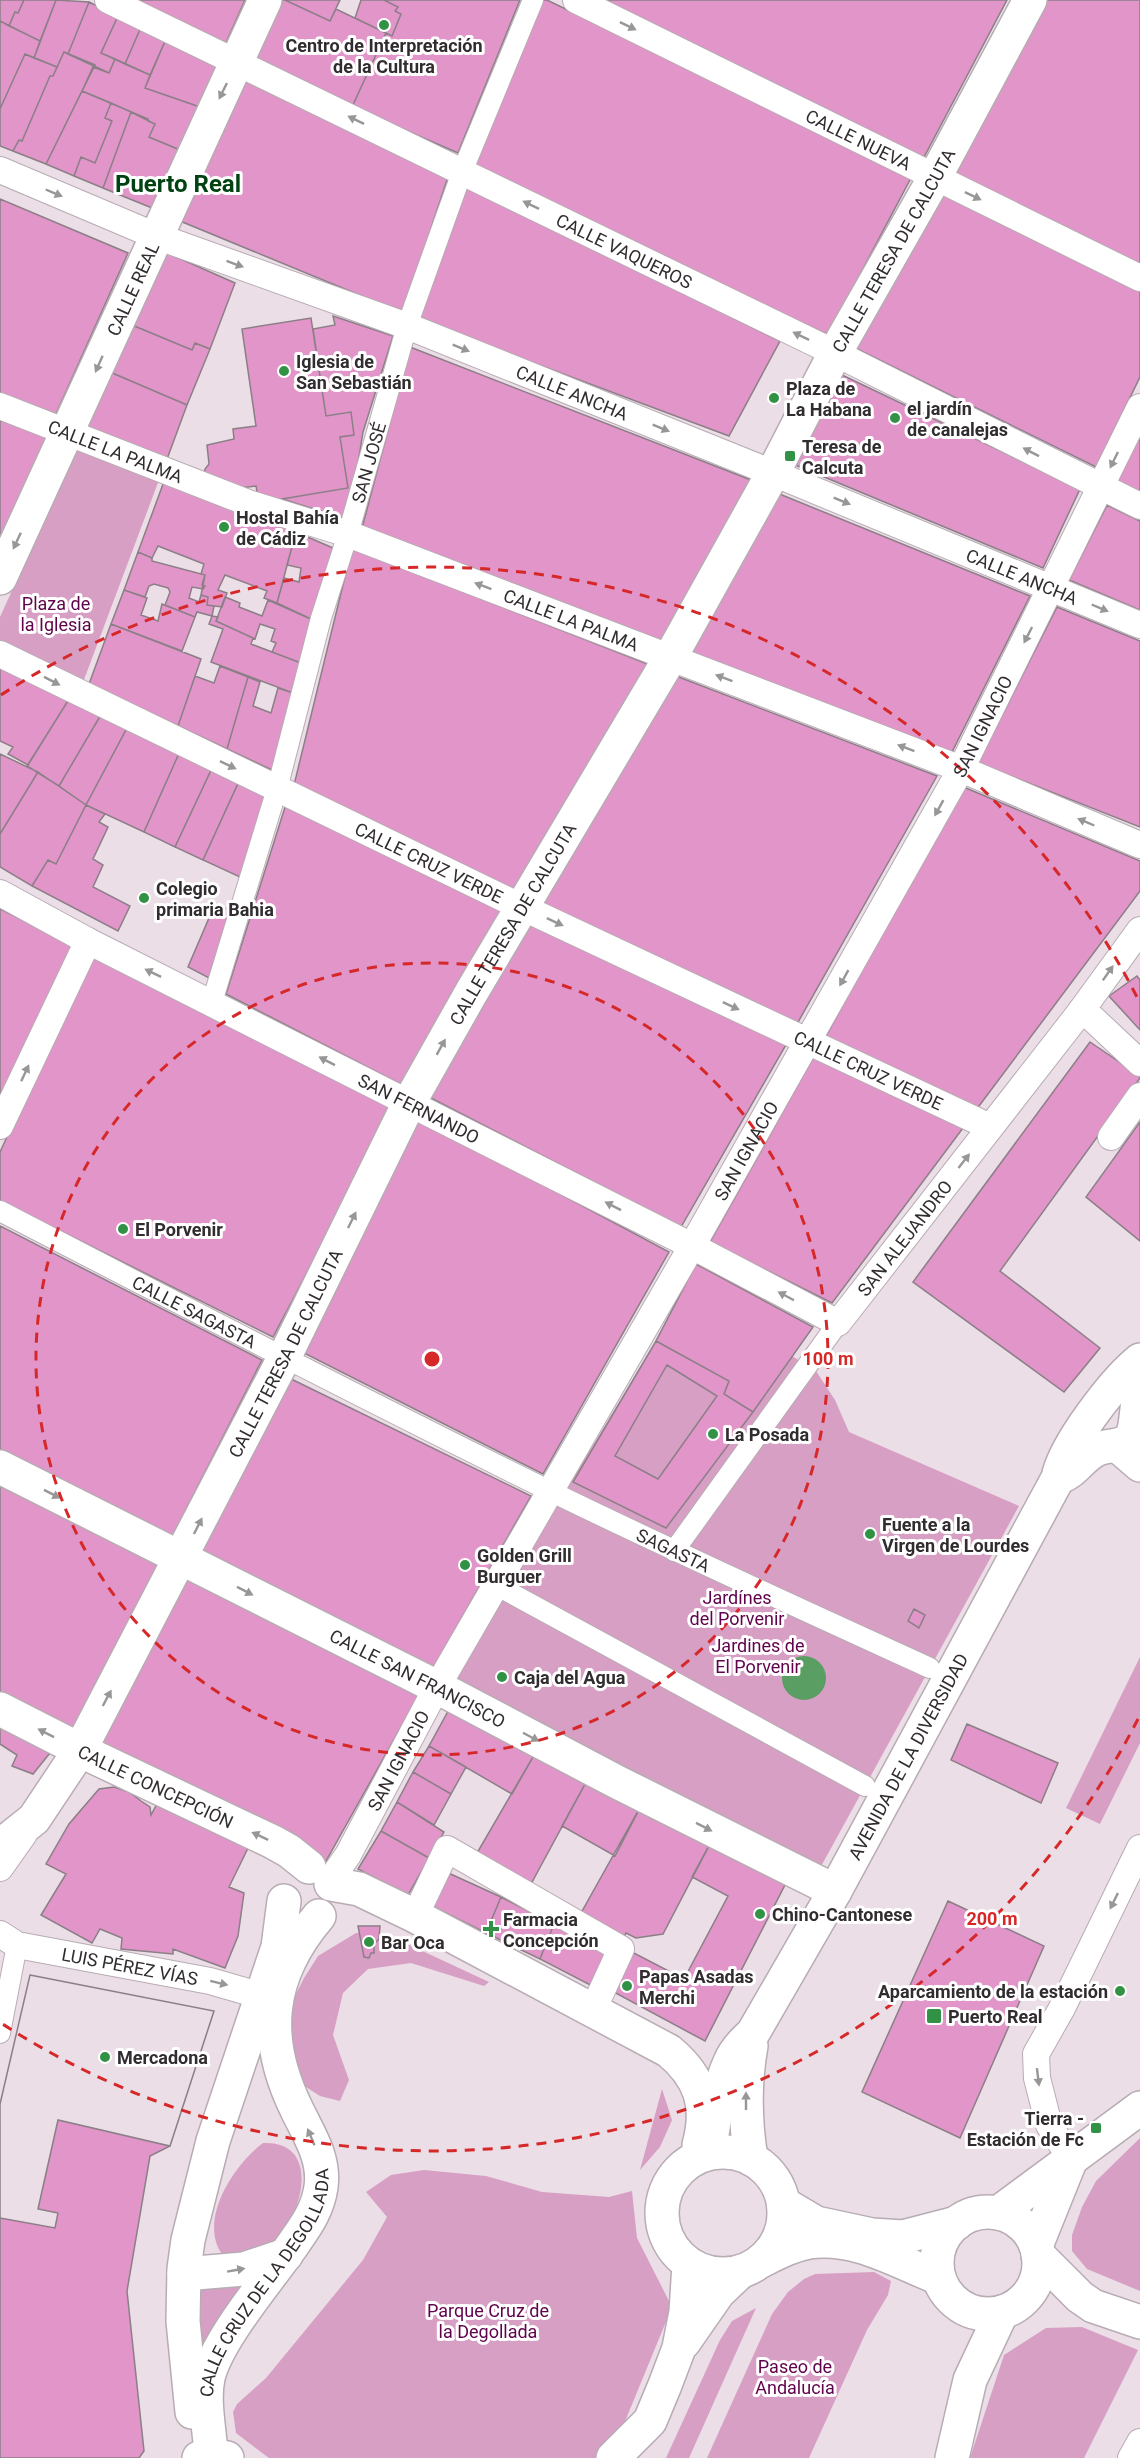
<svg xmlns="http://www.w3.org/2000/svg" width="1140" height="2458" font-family="Roboto,sans-serif">
  <rect width="100%" height="100%" fill="#ebdee6"/>
  <path fill="#d79fc4" d="M77,448l82,32 -77,205 -82,-45v-23z
    M656,1341l136,15 24,15 19,29 14,32 170,74 -200,364 -369,-188z
    M1140,1657v86l-40,81 -34,-16z
    M356,1933l30,1 103,48 -5,4 -73,-23 -43,6 -25,24 -10,42 16,45 -9,21 -20,-5 -14,-9 -17,-27 -5,-42 20,-40 14,-22z
    M662,2089l10,31 -12,27 -20,23z
    M1140,2138v153l-53,-22 -15,-18v-16l10,-28 14,-26z
    M263,2143c11,0 22,1 30,10 22,24 -2,81 -27,95 -11,7 -29,8 -41,10 -30,-34 8,-93 38,-115z
    M424,2170l62,6 56,16 67,5 23,-6 5,47 35,69 -62,151h-341l-33,-25 -3,-21 4,-8 29,-26 97,-118 24,-43 -21,-25 25,-17z
    M874,2272l17,9 -3,14 -21,35 -58,128h-102l65,-144 16,-22 16,-13 11,-5z
    M257,2276l-59,97 -3,-86z
    M756,2308l-67,150h-23l54,-118 12,-19z
    M1082,2327l56,23 -54,108h-114l34,-103 42,-27z"/>
  <path fill="#5a9e63" d="M782 1678a22 22 0 1 1 44 0a22 22 0 1 1-44 0Z"/>
  <path fill="#e195c8" stroke="#8b7f87" stroke-width="1.5" fill-rule="evenodd" d="M0,0h24l-6,13 -3,-1 -6,14 -9,-5z
    M24,0h32l-16,41 -31,-15 6,-14 3,1z
    M56,0l33,2 -21,52 -4,-2 -7,15 -23,-9z
    M133,0h112l-20,45z
    M276,0h9l45,21 6,-12 50,24 -34,74 -103,-47z
    M285,0h55l-10,21z
    M361,0h23l14,7 -3,4 6,3 -9,22 -37,-18z
    M384,0h136l-62,153 -106,-46 34,-74 6,3 9,-22 -6,-3 3,-4z
    M541,0h6l365,176 -84,159 -358,-167z
    M598,0h409l-84,159z
    M1045,0h95v267l-189,-94z
    M89,2l29,14 -17,37 14,6 -6,14 -41,-19z
    M118,16l23,11 -16,37 -24,-11z
    M0,21l40,20 -6,17 -9,-4 -25,55z
    M141,27l25,12 -16,36 -25,-11z
    M166,39l54,25 -20,43 -55,-19z
    M64,52l31,13 -49,99 -33,-13 6,-11 3,1 28,-65h3z
    M25,54l32,13 -4,9h-3l-28,65 -3,-1 -6,11 -13,-5v-37z
    M115,59l35,16 -5,13 55,19 -20,43 -31,-13 6,-13 -7,-3v-2l-66,-28 11,-24 16,6z
    M240,76l208,101 -45,136 -223,-92z
    M82,91l29,12 -6,15 7,3 -17,42 -14,-6 -7,19 -28,-12z
    M111,103l20,9 -28,76 -29,-12 7,-19 14,6 17,-42 -7,-3z
    M131,112l24,12 -6,13 31,13 -28,58 -49,-20z
    M465,185l315,156 -51,95 -310,-116z
    M942,194l198,96v87l-44,90 -241,-119z
    M0,199l128,54 -72,161 -56,-21z
    M165,252l70,31 -25,66 -15,-6 -3,7 -60,-25z
    M333,316l60,20 -30,96 -14,88 -67,-21 66,-11 -8,-51 14,-2 -3,-23 -25,4 -13,-87 22,-4z
    M311,318l15,98 25,-4 3,23 -14,2 8,51 -89,15 -3,-17 -24,3 -28,-13 1,-7 4,-5 -2,-19 27,-6 -1,-10 23,-3 -14,-97z
    M132,325l60,25 3,-7 15,6 -23,56 -77,-33z
    M410,347l341,133 -91,164 -298,-116z
    M110,372l77,33 -20,54 -82,-32z
    M840,374l240,115 -37,79 -250,-104z
    M0,420l46,17 -46,105z
    M1140,423v70l-28,-13z
    M166,476l130,56 -19,71 -13,-5 3,-7 -42,-16 -7,15 9,3 -5,14 -15,-2 1,-8 -7,-2 4,-20 -4,-1 3,-10 -46,-18 -6,12 -14,-6z
    M777,493l253,103 -79,158 -262,-102z
    M1107,505l33,16v89l-71,-30z
    M296,532l37,16 -20,72 -36,-17 7,-25 15,4 2,-14 -14,-3z
    M352,548l298,117 -135,225 -221,-105z
    M138,552l14,6v3l53,14 -3,10 3,1 -2,3 -11,-2 -3,11 10,4 2,-7 7,2 -1,8 7,1 -2,10 -15,-4 -2,5 -30,-12 5,-13 -2,-4 -14,-4 -5,2 -4,11 -21,-7z
    M124,590l23,8 -6,17 17,6 4,-17 33,13 -13,34 -71,-27z
    M225,597l15,6 -1,4 23,9 6,-16 45,20 -12,43 -29,-11 4,-9 -5,-2 4,-12 -15,-5 -5,15 -39,-18z
    M1057,607l83,34v186l-162,-64z
    M212,616l6,1 -2,4 37,17 -2,6 50,19 -8,30 -82,-31 12,-33 -14,-5z
    M111,624l90,35 -23,67 -89,-42z
    M0,661l71,35 -43,69 -20,-11 5,-7 -13,-6z
    M220,666l28,11 -21,72 -49,-23 17,-50 19,7z
    M676,676l261,100 -140,248 -260,-122z
    M248,677l12,5 -7,24 18,7 7,-25 15,5 -21,77 -45,-21z
    M71,696l31,17 -43,73 -32,-20z
    M102,713l26,13 -42,79 -27,-19z
    M128,726l52,25 -36,81 -58,-27z
    M180,751l33,15 -38,81 -31,-15z
    M0,754l38,18 -38,62z
    M213,766l27,13 -37,81 -28,-13z
    M38,772l48,33 -30,59 -8,-4 -16,26 -32,-19v-33z
    M240,779l27,13 -27,85 -37,-17z
    M961,786l179,75v30l-164,219 -151,-72z
    M286,804l220,108 -104,173 -176,-91z
    M86,805l19,9 -6,8 9,5 -15,32 10,6 -10,22 37,19 -12,25 -86,-45 16,-26 8,4z
    M215,904l15,6 -21,68 -21,-11z
    M0,909l73,36 -73,153z
    M525,920l262,123 -106,184 -254,-131z
    M92,955l302,153 -121,229 -273,-136v-49z
    M1137,976l3,4v50l-31,-34z
    M1090,1042l50,34v2l-140,193 100,77 -36,44 -151,-110z
    M814,1056l149,72 -131,175 -122,-61z
    M416,1117l253,135 -126,222 -245,-124z
    M1140,1122v119l-54,-44z
    M0,1226l262,134 -92,181 -170,-85z
    M696,1264l117,63 -60,85 -29,-18 5,-13 -73,-40z
    M656,1341l73,40 -5,13 29,18 -87,116 -93,-46zM667,1365l50,31 -59,83 -43,-23z
    M285,1376l246,120 -100,176 -239,-120z
    M0,1480l160,80 -88,175 -72,-36z
    M183,1575l237,118 -94,168 -230,-115z
    M914,1609l11,6 -6,13 -11,-7z
    M452,1704l85,46 -25,44 -83,-48z
    M0,1720l54,28 -21,26 -21,-8 5,-11 -17,-11z
    M967,1724l91,39 -17,40 -90,-43z
    M429,1746l37,21 -15,27 -38,-22z
    M537,1750l53,25 -59,109 -54,-31z
    M413,1772l38,22 -17,31 -37,-23z
    M590,1775l52,29 -27,52 -53,-30z
    M114,1787l15,5 12,9 9,6 1,8 9,-17 89,48 -20,41 15,6 -6,43 -13,32 -52,-19v5l-52,-5 1,-11 -22,-9 -8,14 -51,-28 25,-41 -20,-10 23,-40 30,-35z
    M397,1802l47,30 -15,26 -48,-27z
    M642,1804l70,36 -49,94 -27,4 -10,-5 -3,6 -42,-26z
    M381,1831l48,27 -21,37 -50,-26z
    M712,1840l76,39 -83,162 -95,-51 20,-39 54,28 44,-83 -36,-19z
    M444,1871l57,26 -15,36 -58,-29z
    M501,1897l53,27 -14,35 -54,-26z
    M948,1901l96,45 -84,192 -98,-46z
    M554,1924l58,29 -16,35 -56,-29z
    M358,1926h22l-1,13 -5,5v9h-3l-2,5 -5,-1z
    M30,1975l184,36 -44,135 -20,10 -23,135 17,160 -5,7h-139v-354z
    M30,1975l184,36 -44,135 -112,-26 -20,89 20,4 -3,15 -55,-10v-114z"/>
  <g fill="none" stroke-linecap="round" stroke-linejoin="round">
    <defs>
      <g id="pedestrian">
        <path id="s1" d="M212,1002l65,-213 44,-171 27,-84 59,-208 55,-154 71,-172"/>
        <path id="s2" d="M0,1211c183,95 367,190 552,281 125,61 251,118 378,176"/>
        <path d="M674,1551l164,-228"/>
        <path d="M496,1585l369,201"/>
        <path d="M0,2033l17,-88"/>
      </g>
      <g id="minor">
        <path id="s3" d="M108,0l727,353 305,153"/>
        <path id="s4" d="M576,0l564,278"/>
        <path id="s5" d="M0,170l156,66 251,90 366,147 367,152"/>
        <path id="s6" d="M0,406l251,98 97,30 613,235 179,76"/>
        <path id="s7" d="M0,654l509,247 481,226"/>
        <path id="s8" d="M0,893l88,48 604,305 146,77 243,-312 59,-81"/>
        <path d="M1081,1011l11,7 48,45"/>
        <path d="M0,1126l88,-185"/>
        <path d="M1111,1137l29,-41"/>
        <path d="M0,1868l24,-34"/>
        <path id="s9" d="M329,1882l19,-27 89,-168 255,-441 269,-477 179,-362"/>
        <path d="M415,1916l32,-67 174,100 -28,61"/>
        <path id="s10" d="M0,1934l17,11 193,36 52,15"/>
        <path d="M1071,2159l-22,-34 -12,-47 -1,-24 26,-46 78,-160"/>
        <path d="M1131,2458l9,-16"/>
      </g>
      <g id="tertiary">
        <path id="s11" d="M0,578l265,-578"/>
        <path d="M1118,1446l22,19"/>
        <path id="s12" d="M0,1467l437,220 180,95 218,109"/>
        <path id="s13" d="M0,1709l96,49 177,84 16,9 20,16"/>
        <path id="s14" d="M0,1846l34,-27 46,-69 204,-392 125,-255 62,-110 199,-335 103,-185 62,-120 100,-176 95,-177"/>
        <path d="M331,1884l28,5 56,27 254,135c31,26 41,54 30,94"/>
        <path d="M784,2204l32,19 56,12 31,2 54,-14"/>
        <circle cx="988" cy="2263" r="51"/>
        <path d="M998,2213l142,-105"/>
        <path d="M1036,2246l35,-87"/>
        <path d="M1038,2255l42,42 13,9 47,16"/>
        <path d="M761,2261c16,-8 31,-16 48,-19 46,-7 89,20 130,36"/>
        <path d="M184,2274l60,-5 42,-14"/>
        <path d="M192,2412l-9,-91 1,-52 4,-29 25,-99 65,-194 6,-46"/>
        <path id="s15" d="M211,2455c-1,-24 -8,-53 -3,-77 9,-40 64,-102 88,-138 12,-17 22,-32 25,-53 4,-29 -12,-52 -24,-77 -35,-71 -30,-133 22,-194"/>
        <path d="M952,2458l18,-78 32,-68"/>
      </g>
      <g id="secondary">
        <path d="M1060,1477c15,-5 23,-22 38,-28 13,-5 27,-1 34,-14 5,-9 4,-31 8,-43"/>
        <path d="M751,2046c-7,38 -6,75 0,113"/>
        <circle cx="723" cy="2213" r="61"/>
        <path id="s16" d="M709,2153c5,-29 8,-63 21,-91 5,-12 14,-21 23,-29l82,-142 223,-413c6,-32 56,-97 82,-118"/>
        <path d="M684,2342l34,-49 22,-21"/>
        <path d="M199,2458l12,-3 16,3"/>
        <path d="M613,2458l37,-37 15,-36 14,-37 7,-36 3,-48"/>
      </g>
    </defs>
    <use href="#pedestrian" stroke="#b8acb4" stroke-width="22"/>
    <use href="#minor" stroke="#b8acb4" stroke-width="28"/>
    <use href="#tertiary" stroke="#b8acb4" stroke-width="36"/>
    <use href="#secondary" stroke="#b8acb4" stroke-width="36"/>
    <use href="#pedestrian" stroke="#fff" stroke-width="20"/>
    <use href="#minor" stroke="#fff" stroke-width="26"/>
    <use href="#tertiary" stroke="#fff" stroke-width="33"/>
    <use href="#secondary" stroke="#fff" stroke-width="33"/>
  </g>
  <defs><path id="oneway-solid" d="M-6-.8H1V-3.2L6.5 0L1 3.2V.8H-6Z" transform="scale(1.5)"/></defs>
  <g fill="#989697">
    <use href="#oneway-solid" transform="translate(628 26) rotate(26)"/>
    <use href="#oneway-solid" transform="translate(223 91) rotate(116)"/>
    <use href="#oneway-solid" transform="translate(356 120) rotate(-154)"/>
    <use href="#oneway-solid" transform="translate(54 193) rotate(23)"/>
    <use href="#oneway-solid" transform="translate(973 196) rotate(26)"/>
    <use href="#oneway-solid" transform="translate(531 205) rotate(-154)"/>
    <use href="#oneway-solid" transform="translate(235 264) rotate(20)"/>
    <use href="#oneway-solid" transform="translate(801 336) rotate(-154)"/>
    <use href="#oneway-solid" transform="translate(461 348) rotate(22)"/>
    <use href="#oneway-solid" transform="translate(99 364) rotate(114)"/>
    <use href="#oneway-solid" transform="translate(661 428) rotate(22)"/>
    <use href="#oneway-solid" transform="translate(1031 452) rotate(-153)"/>
    <use href="#oneway-solid" transform="translate(1114 460) rotate(116)"/>
    <use href="#oneway-solid" transform="translate(842 501) rotate(22)"/>
    <use href="#oneway-solid" transform="translate(17 541) rotate(115)"/>
    <use href="#oneway-solid" transform="translate(483 586) rotate(-159)"/>
    <use href="#oneway-solid" transform="translate(1100 608) rotate(23)"/>
    <use href="#oneway-solid" transform="translate(1028 635) rotate(117)"/>
    <use href="#oneway-solid" transform="translate(724 678) rotate(-159)"/>
    <use href="#oneway-solid" transform="translate(52 681) rotate(27)"/>
    <use href="#oneway-solid" transform="translate(906 748) rotate(-159)"/>
    <use href="#oneway-solid" transform="translate(228 765) rotate(26)"/>
    <use href="#oneway-solid" transform="translate(939 808) rotate(119)"/>
    <use href="#oneway-solid" transform="translate(1086 822) rotate(-157)"/>
    <use href="#oneway-solid" transform="translate(555 922) rotate(25)"/>
    <use href="#oneway-solid" transform="translate(153 973) rotate(-154)"/>
    <use href="#oneway-solid" transform="translate(1108 973) rotate(-55)"/>
    <use href="#oneway-solid" transform="translate(844 978) rotate(119)"/>
    <use href="#oneway-solid" transform="translate(731 1006) rotate(25)"/>
    <use href="#oneway-solid" transform="translate(441 1047) rotate(-61)"/>
    <use href="#oneway-solid" transform="translate(327 1061) rotate(-153)"/>
    <use href="#oneway-solid" transform="translate(25 1073) rotate(-65)"/>
    <use href="#oneway-solid" transform="translate(964 1161) rotate(-52)"/>
    <use href="#oneway-solid" transform="translate(613 1206) rotate(-153)"/>
    <use href="#oneway-solid" transform="translate(352 1220) rotate(-64)"/>
    <use href="#oneway-solid" transform="translate(786 1296) rotate(-152)"/>
    <use href="#oneway-solid" transform="translate(52 1494) rotate(27)"/>
    <use href="#oneway-solid" transform="translate(198 1526) rotate(-63)"/>
    <use href="#oneway-solid" transform="translate(245 1591) rotate(27)"/>
    <use href="#oneway-solid" transform="translate(107 1698) rotate(-62)"/>
    <use href="#oneway-solid" transform="translate(46 1733) rotate(-153)"/>
    <use href="#oneway-solid" transform="translate(531 1737) rotate(28)"/>
    <use href="#oneway-solid" transform="translate(704 1827) rotate(27)"/>
    <use href="#oneway-solid" transform="translate(260 1836) rotate(-155)"/>
    <use href="#oneway-solid" transform="translate(1114 1901) rotate(116)"/>
    <use href="#oneway-solid" transform="translate(219 1983) rotate(14)"/>
    <use href="#oneway-solid" transform="translate(1038 2077) rotate(83)"/>
    <use href="#oneway-solid" transform="translate(746 2101) rotate(-90)"/>
    <use href="#oneway-solid" transform="translate(311 2137) rotate(-113)"/>
    <use href="#oneway-solid" transform="translate(236 2270) rotate(-10)"/>
  </g>
  <g fill="none" stroke="#d62828" stroke-width="3" stroke-dasharray="10 8">
    <circle cx="432" cy="1359" r="396"/>
    <path d="M1138 1719A792 792 0 0 1 1 2023M1 695A792 792 0 0 1 1138 999"/>
  </g>
  <g fill="#319145" stroke="#fff" stroke-width="2">
    <circle cx="384" cy="25" r="6"/>
    <circle cx="284" cy="371" r="6"/>
    <circle cx="774" cy="398" r="6"/>
    <circle cx="895" cy="418" r="6"/>
    <rect x="784" y="450" width="12" height="12" rx="3"/>
    <circle cx="224" cy="527" r="6"/>
    <circle cx="144" cy="898" r="6"/>
    <circle cx="123" cy="1229" r="6"/>
    <circle cx="713" cy="1434" r="6"/>
    <circle cx="870" cy="1534" r="6"/>
    <circle cx="465" cy="1565" r="6"/>
    <circle cx="502" cy="1677" r="6"/>
    <circle cx="760" cy="1914" r="6"/>
    <path d="M488 1920h6v6h6v6h-6v6h-6v-6h-6v-6h6z"/>
    <circle cx="369" cy="1942" r="6"/>
    <circle cx="627" cy="1986" r="6"/>
    <circle cx="1120" cy="1991" r="6"/>
    <rect x="926" y="2008" width="16" height="16" rx="3"/>
    <circle cx="105" cy="2057" r="6"/>
    <rect x="1090" y="2122" width="12" height="12" rx="3"/>
  </g>
  <g text-anchor="middle" dominant-baseline="central" stroke-width="6" stroke-linejoin="round" paint-order="stroke">
    <g font-size="18" font-weight="bold" fill="#312c2f" stroke="#fff" text-anchor="start">
      <text x="384" y="45" text-anchor="middle">Centro de Interpretación<tspan x="384" dy="21">de la Cultura</tspan></text>
      <text x="296" y="361">Iglesia de<tspan x="296" dy="21">San Sebastián</tspan></text>
      <text x="786" y="388">Plaza de<tspan x="786" dy="21">La Habana</tspan></text>
      <text x="907" y="408">el jardín<tspan x="907" dy="21">de canalejas</tspan></text>
      <text x="802" y="446">Teresa de<tspan x="802" dy="21">Calcuta</tspan></text>
      <text x="236" y="517">Hostal Bahía<tspan x="236" dy="21">de Cádiz</tspan></text>
      <text x="156" y="888">Colegio<tspan x="156" dy="21">primaria Bahia</tspan></text>
      <text x="135" y="1229">El Porvenir</text>
      <text x="725" y="1434">La Posada</text>
      <text x="882" y="1524">Fuente a la<tspan x="882" dy="21">Virgen de Lourdes</tspan></text>
      <text x="477" y="1555">Golden Grill<tspan x="477" dy="21">Burguer</tspan></text>
      <text x="514" y="1677">Caja del Agua</text>
      <text x="772" y="1914">Chino-Cantonese</text>
      <text x="503" y="1919">Farmacia<tspan x="503" dy="21">Concepción</tspan></text>
      <text x="381" y="1942">Bar Oca</text>
      <text x="639" y="1976">Papas Asadas<tspan x="639" dy="21">Merchi</tspan></text>
      <text x="1108" y="1991" text-anchor="end">Aparcamiento de la estación</text>
      <text x="948" y="2016">Puerto Real</text>
      <text x="117" y="2057">Mercadona</text>
      <text x="1084" y="2118" text-anchor="end">Tierra -<tspan x="1084" dy="21">Estación de Fc</tspan></text>
    </g>
    <g font-size="18" fill="#312c2f" stroke="#fff">
      <text stroke="none"><textPath href="#s4" startOffset="315">CALLE NUEVA</textPath></text>
      <text stroke="none"><textPath href="#s14" startOffset="1833">CALLE TERESA DE CALCUTA</textPath></text>
      <text stroke="none"><textPath href="#s3" startOffset="574">CALLE VAQUEROS</textPath></text>
      <text stroke="none"><textPath href="#s11" startOffset="318">CALLE REAL</textPath></text>
      <text stroke="none"><textPath href="#s5" startOffset="614">CALLE ANCHA</textPath></text>
      <text stroke="none"><textPath href="#s6" startOffset="124">CALLE LA PALMA</textPath></text>
      <text stroke="none"><textPath href="#s1" startOffset="562">SAN JOSÉ</textPath></text>
      <text stroke="none"><textPath href="#s5" startOffset="1100">CALLE ANCHA</textPath></text>
      <text stroke="none"><textPath href="#s6" startOffset="610">CALLE LA PALMA</textPath></text>
      <text stroke="none"><textPath href="#s9" startOffset="1328">SAN IGNACIO</textPath></text>
      <text stroke="none"><textPath href="#s7" startOffset="477">CALLE CRUZ VERDE</textPath></text>
      <text stroke="none"><textPath href="#s14" startOffset="1059">CALLE TERESA DE CALCUTA</textPath></text>
      <text stroke="none"><textPath href="#s7" startOffset="963">CALLE CRUZ VERDE</textPath></text>
      <text stroke="none"><textPath href="#s8" startOffset="471">SAN FERNANDO</textPath></text>
      <text stroke="none"><textPath href="#s9" startOffset="842">SAN IGNACIO</textPath></text>
      <text stroke="none"><textPath href="#s8" startOffset="1050">SAN ALEJANDRO</textPath></text>
      <text stroke="none"><textPath href="#s2" startOffset="219">CALLE SAGASTA</textPath></text>
      <text stroke="none"><textPath href="#s14" startOffset="573">CALLE TERESA DE CALCUTA</textPath></text>
      <text stroke="none"><textPath href="#s2" startOffset="754">SAGASTA</textPath></text>
      <text stroke="none"><textPath href="#s12" startOffset="468">CALLE SAN FRANCISCO</textPath></text>
      <text stroke="none"><textPath href="#s16" startOffset="448">AVENIDA DE LA DIVERSIDAD</textPath></text>
      <text stroke="none"><textPath href="#s9" startOffset="140">SAN IGNACIO</textPath></text>
      <text stroke="none"><textPath href="#s13" startOffset="174">CALLE CONCEPCIÓN</textPath></text>
      <text stroke="none"><textPath href="#s10" startOffset="135">LUIS PÉREZ VÍAS</textPath></text>
      <text stroke="none"><textPath href="#s15" startOffset="189">CALLE CRUZ DE LA DEGOLLADA</textPath></text>
    </g>
    <g font-size="18" fill="#60024c" stroke="#fff">
      <text x="56" y="603">Plaza de<tspan x="56" dy="21">la Iglesia</tspan></text>
      <text x="737" y="1597">Jardínes<tspan x="737" dy="21">del Porvenir</tspan></text>
      <text x="758" y="1645">Jardines de<tspan x="758" dy="21">El Porvenir</tspan></text>
      <text x="488" y="2310">Parque Cruz de<tspan x="488" dy="21">la Degollada</tspan></text>
      <text x="795" y="2366">Paseo de<tspan x="795" dy="21">Andalucía</tspan></text>
    </g>
    <g font-size="24" font-weight="bold" fill="#004212" stroke="#fff">
      <text x="178" y="184">Puerto Real</text>
    </g>
  </g>
  <circle cx="432" cy="1359" r="9" fill="#d62828" stroke="#fff" stroke-width="3"/>
  <g font-size="18" text-anchor="middle" font-weight="bold" fill="#d62828" stroke="#fff" stroke-width="6" stroke-linejoin="round" paint-order="stroke">
    <text x="828" y="1365">100 m</text>
    <text x="992" y="1925">200 m</text>
  </g>
</svg>
